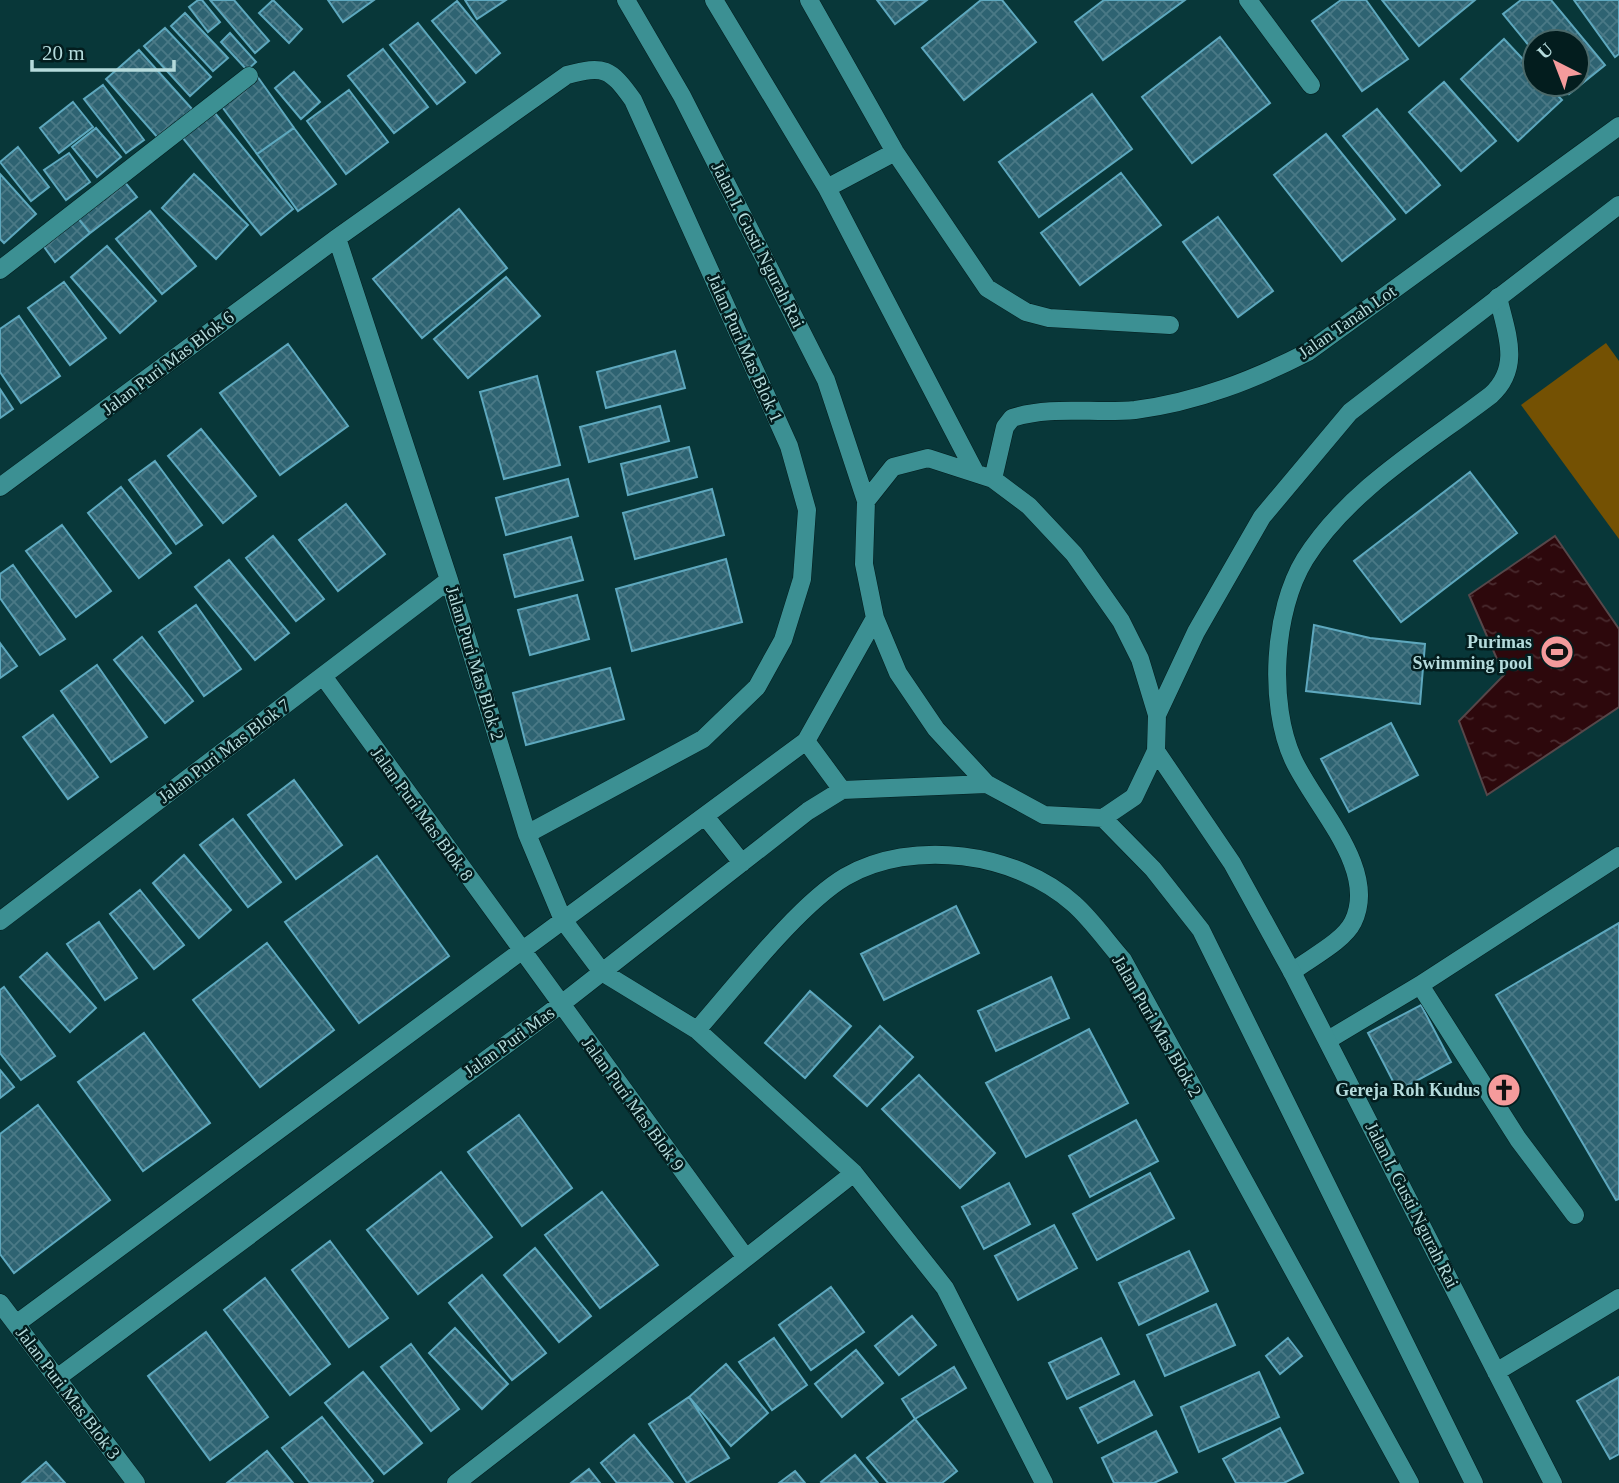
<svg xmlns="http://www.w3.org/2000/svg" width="1619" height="1483" font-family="'Times New Roman',serif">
  <defs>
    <pattern id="water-ripples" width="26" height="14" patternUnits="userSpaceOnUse" patternTransform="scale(1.75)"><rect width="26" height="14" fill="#2d080c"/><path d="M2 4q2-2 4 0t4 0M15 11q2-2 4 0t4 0" fill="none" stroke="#492b2f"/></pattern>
    <pattern id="building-cross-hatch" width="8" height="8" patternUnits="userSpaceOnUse" patternTransform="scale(1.75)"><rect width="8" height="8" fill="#2e6372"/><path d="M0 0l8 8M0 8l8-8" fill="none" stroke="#4a7986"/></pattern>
  </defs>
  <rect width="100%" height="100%" fill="#083739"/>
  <path fill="#745103" d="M1606,343l13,18v178l-98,-134z"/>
  <path fill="url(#water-ripples)" stroke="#56474a" stroke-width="2" d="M1555,536l64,93v78l-132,88 -28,-74 45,-46 -35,-80z"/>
  <path fill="url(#building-cross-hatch)" stroke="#5ea8be" stroke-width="2" d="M198,0h4l18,22 -12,10 -19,-25z
    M210,0h24l35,41 -14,12z
    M273,0l29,29 -13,14 -30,-30z
    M328,0h46l-31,22z
    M465,0h41l-29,19z
    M877,0h50l-32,24z
    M981,0h21l34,42 -72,58 -42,-52z
    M1104,0h81l-82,60 -28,-38z
    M1341,0h25l42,59 -46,32 -50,-70z
    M1382,0h93l-56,46z
    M1521,0h30l54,65 -36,29 -8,-10h16v-42h-42v11l-32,-39z
    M1574,0h45v54l-4,3z
    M457,1l43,52 -24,20 -44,-52z
    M185,13l43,45 -15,13 -42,-45z
    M418,23l47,59 -28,22 -47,-59z
    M165,28l46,49 -21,19 -46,-50z
    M230,33l26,29 -9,8 -26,-28z
    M1220,37l50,66 -78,60 -50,-66z
    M1504,39l31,33v12h12l15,16 -44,41 -57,-62z
    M383,49l45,58 -34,26 -46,-57z
    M139,50l53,59 -33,30 -53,-60z
    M294,72l26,30 -19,17 -26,-31z
    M257,76l37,52 -37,26 -37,-50z
    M1444,82l52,59 -35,30 -52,-59z
    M103,85l41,55 -18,13 -42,-54z
    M349,90l39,52 -42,32 -39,-53z
    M1092,94l40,55 -93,68 -40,-55z
    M73,102l20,25 -34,26 -19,-25z
    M1377,109l63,76 -34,28 -63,-77z
    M214,112l79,97 -32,26 -79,-98z
    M96,128l25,29 -24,20 -25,-30z
    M294,128l42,56 -38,27 -41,-57z
    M1326,134l69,85 -53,42 -68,-86z
    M18,147l31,40 -18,14 -31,-39z
    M69,153l21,29 -24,18 -22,-30z
    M1121,173l40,52 -81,60 -39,-52z
    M0,174l36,40 -32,29 -4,-4z
    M194,174l54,51 -32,34 -54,-51z
    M123,180l14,17 -47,36 -13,-16z
    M459,209l48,59 -85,70 -49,-59z
    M150,211l46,55 -34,28 -46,-55z
    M77,217l13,16 -35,29 -13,-18z
    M1218,217l55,74 -35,26 -55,-75z
    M107,246l49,55 -36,32 -49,-56z
    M506,277l34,39 -72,62 -34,-39z
    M64,282l42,56 -36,27 -42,-57z
    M19,316l41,60 -39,27 -21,-31v-43z
    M288,344l60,82 -68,49 -60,-82z
    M675,351l10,37 -79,20 -9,-36z
    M537,376l23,89 -56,14 -24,-87z
    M0,389l13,20 -13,9z
    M660,406l9,35 -80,21 -9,-35z
    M201,429l55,67 -33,27 -55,-67z
    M689,447l8,30 -69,18 -7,-31z
    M155,461l47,64 -26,19 -47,-64z
    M1470,472l47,61 -116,89 -47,-61z
    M568,479l10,37 -72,19 -10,-37z
    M121,487l50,66 -32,25 -51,-65z
    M712,489l12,46 -89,24 -12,-46z
    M346,504l39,50 -47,37 -39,-51z
    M62,525l49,66 -35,26 -50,-66z
    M273,536l51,63 -28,22 -50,-63z
    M571,537l12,43 -68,17 -11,-42z
    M726,559l16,63 -110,29 -16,-62z
    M229,560l60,73 -34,27 -60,-73z
    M13,565l52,74 -25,16 -40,-57v-24z
    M577,595l12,44 -59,16 -12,-45z
    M196,605l45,64 -37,27 -45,-64z
    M1314,625l56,13 55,6 -5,60 -114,-13z
    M142,637l51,64 -28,22 -51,-63z
    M0,643l17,23 -17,12z
    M97,665l50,72 -36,25 -50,-71z
    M610,668l14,51 -98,26 -13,-52z
    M53,715l45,62 -30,22 -45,-62z
    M1391,723l27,52 -69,37 -28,-53z
    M294,780l48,65 -46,34 -48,-64z
    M233,819l48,63 -33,25 -48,-62z
    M184,855l47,55 -32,28 -46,-55z
    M377,856l72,100 -90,67 -74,-101z
    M140,890l44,55 -30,24 -44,-55z
    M956,906l23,47 -95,47 -23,-46z
    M99,922l38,56 -32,22 -38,-56z
    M1619,923v276l-3,1 -120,-205z
    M267,943l67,87 -74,57 -67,-87z
    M47,953l49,55 -26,24 -50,-55z
    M1051,977l18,41 -73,33 -18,-40z
    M4,987l51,69 -34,24 -21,-27v-63z
    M810,991l41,35 -46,52 -40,-35z
    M1421,1005l30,57 -53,29 -30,-58z
    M880,1026l33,31 -46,49 -33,-30z
    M1089,1029l39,74 -102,54 -40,-74z
    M144,1033l66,90 -67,48 -65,-89z
    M0,1070l14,17 -14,11z
    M919,1075l76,78 -35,35 -78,-79z
    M38,1105l72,95 -96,73 -14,-19v-120z
    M519,1115l53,73 -50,38 -54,-74z
    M1136,1120l22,41 -68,36 -21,-41z
    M441,1172l51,65 -74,57 -51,-64z
    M1150,1173l24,45 -77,42 -24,-46z
    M1009,1183l21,41 -46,25 -22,-42z
    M602,1192l56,73 -58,43 -55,-73z
    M1054,1225l23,43 -59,32 -23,-44z
    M330,1241l58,77 -39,29 -57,-77z
    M535,1248l56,68 -32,26 -55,-67z
    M1189,1251l19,40 -69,34 -20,-42z
    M482,1275l64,78 -34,27 -63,-77z
    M265,1278l65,86 -40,31 -66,-85z
    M831,1287l33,45 -53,38 -32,-45z
    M1216,1304l19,41 -70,31 -18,-41z
    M912,1316l24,29 -37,30 -24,-29z
    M455,1328l53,56 -26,25 -53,-56z
    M206,1332l62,85 -58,43 -62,-84z
    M774,1338l33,47 -35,25 -33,-48z
    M1101,1338l18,36 -52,25 -18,-36z
    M1288,1338l14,18 -22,18 -14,-18z
    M411,1344l48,65 -28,22 -50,-64z
    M856,1350l27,33 -41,34 -27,-33z
    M726,1364l42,49 -37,33 -42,-49z
    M954,1367l12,21 -51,31 -13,-20z
    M363,1372l59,71 -38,31 -59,-71z
    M1259,1372l20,45 -80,35 -18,-45z
    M1619,1377v77l-9,5 -33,-58z
    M1134,1381l18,34 -54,28 -18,-35z
    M689,1397l40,61 -42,25 -38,-59z
    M322,1417l51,64 -2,2h-61l-28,-35z
    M915,1419l42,52 -15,12h-54l-21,-25z
    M1280,1428l23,45 -19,10h-48l-13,-24z
    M1156,1431l21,41 -23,11h-40l-12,-25z
    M634,1435l39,48h-56l-16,-20z
    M267,1451l26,32h-66z
    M855,1455l23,28h-56l-1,-1z
    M46,1462l19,21h-43z
    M589,1469l11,14h-29z
    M795,1471l10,12h-26z"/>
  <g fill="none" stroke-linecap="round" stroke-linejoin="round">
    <defs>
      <path id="lane" d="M1292,972c18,-14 51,-30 61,-50 26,-53 -38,-115 -60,-163 -25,-55 -20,-148 12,-200 44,-70 122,-115 186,-164 31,-28 15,-63 7,-98
        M1420,985l98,154 57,76
        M1328,1040l92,-55 199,-129"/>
      <path id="street" d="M626,0l56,96 144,284 40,121
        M714,0l113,188 148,284
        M809,0l86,152 92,136 39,24 23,6 121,7
        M1248,0l63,85
        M827,188l68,-36
        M337,238l112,342 78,254 36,86 39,52 95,58 157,143 91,115 99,195
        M0,270l249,-194
        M928,458l65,21 36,27 45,48 47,67 19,38 17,56 -1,36 -22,46 -31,21 -59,-3 -57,-31 -51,-55 -38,-56 -23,-55 -11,-54 2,-63 27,-34z
        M993,479l12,-52 7,-9c39,-13 84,-4 123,-8 62,-8 118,-30 173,-58l311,-226
        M0,487l337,-249 230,-163c37,-10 43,-7 66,25l156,346 18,64 -5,69 -19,61 -26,47 -54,52 -176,95
        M323,676l423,582 108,-85
        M1157,715l39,-83 66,-115 88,-105 269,-207
        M806,741l36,49
        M1156,751l76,112 60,109 261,511
        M705,816l37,47
        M1103,818l50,51 48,61 273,553
        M0,921l449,-341
        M697,1030c38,-43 101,-125 148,-153 67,-39 171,-25 229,27 18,16 33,38 49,56l287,523
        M0,1303l136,180
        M16,1324l790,-583 69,-123
        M1496,1372l123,-74
        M57,1378l503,-373 248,-194 34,-21 145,-6
        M456,1483l290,-225"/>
    </defs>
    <use href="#lane" stroke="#031d1e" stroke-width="19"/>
    <use href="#street" stroke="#031d1e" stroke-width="19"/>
    <use href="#lane" stroke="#3c9093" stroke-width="18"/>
    <use href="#street" stroke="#3c9093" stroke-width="18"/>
  </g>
  <defs>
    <symbol id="stadium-disc" viewBox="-11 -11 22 22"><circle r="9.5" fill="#f59b9c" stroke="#031d1e"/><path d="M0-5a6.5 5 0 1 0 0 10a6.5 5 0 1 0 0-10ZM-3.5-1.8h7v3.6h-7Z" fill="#111"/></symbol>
    <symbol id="church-disc" viewBox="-11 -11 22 22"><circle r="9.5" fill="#f59b9c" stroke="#031d1e"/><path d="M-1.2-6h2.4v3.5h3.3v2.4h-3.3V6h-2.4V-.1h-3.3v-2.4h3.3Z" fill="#111"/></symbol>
  </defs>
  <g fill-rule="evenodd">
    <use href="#stadium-disc" x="1538" y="633" width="38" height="38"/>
    <use href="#church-disc" x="1485" y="1071" width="38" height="38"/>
  </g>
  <g text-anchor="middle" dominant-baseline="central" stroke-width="5" stroke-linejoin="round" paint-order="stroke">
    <g font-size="18" fill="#b5dbdc" stroke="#031d1e">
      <text transform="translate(758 245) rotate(63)">Jalan I. Gusti Ngurah Rai</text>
      <text transform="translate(1347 322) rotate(-35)">Jalan Tanah Lot</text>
      <text transform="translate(745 348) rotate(66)">Jalan Puri Mas Blok 1</text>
      <text transform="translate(168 363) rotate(-37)">Jalan Puri Mas Blok 6</text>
      <text transform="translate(475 663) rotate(73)">Jalan Puri Mas Blok 2</text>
      <text transform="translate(224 751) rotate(-37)">Jalan Puri Mas Blok 7</text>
      <text transform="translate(422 814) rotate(54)">Jalan Puri Mas Blok 8</text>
      <text transform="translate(1157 1026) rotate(60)">Jalan Puri Mas Blok 2</text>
      <text transform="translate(509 1042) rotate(-36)">Jalan Puri Mas</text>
      <text transform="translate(633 1104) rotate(54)">Jalan Puri Mas Blok 9</text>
      <text transform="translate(1412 1205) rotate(63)">Jalan I. Gusti Ngurah Rai</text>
      <text transform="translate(68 1393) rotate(53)">Jalan Puri Mas Blok 3</text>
    </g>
    <g font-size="18" font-weight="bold" fill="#b5dbdc" stroke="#031d1e" text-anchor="end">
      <text x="1532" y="642">Purimas<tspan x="1532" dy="21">Swimming pool</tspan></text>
      <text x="1480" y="1090">Gereja Roh Kudus</text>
    </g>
  </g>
  <g transform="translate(1556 63) rotate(318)"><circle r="33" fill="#031d1e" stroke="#4a696a" stroke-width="2"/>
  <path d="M0-5L12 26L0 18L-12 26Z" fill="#f59b9c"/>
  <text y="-10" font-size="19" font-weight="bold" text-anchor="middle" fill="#b5dbdc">U</text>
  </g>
  <path d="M32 60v10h142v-10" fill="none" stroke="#b5dbdc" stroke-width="3.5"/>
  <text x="42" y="60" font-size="21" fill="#b5dbdc" stroke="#031d1e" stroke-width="5" paint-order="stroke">20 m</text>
</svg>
